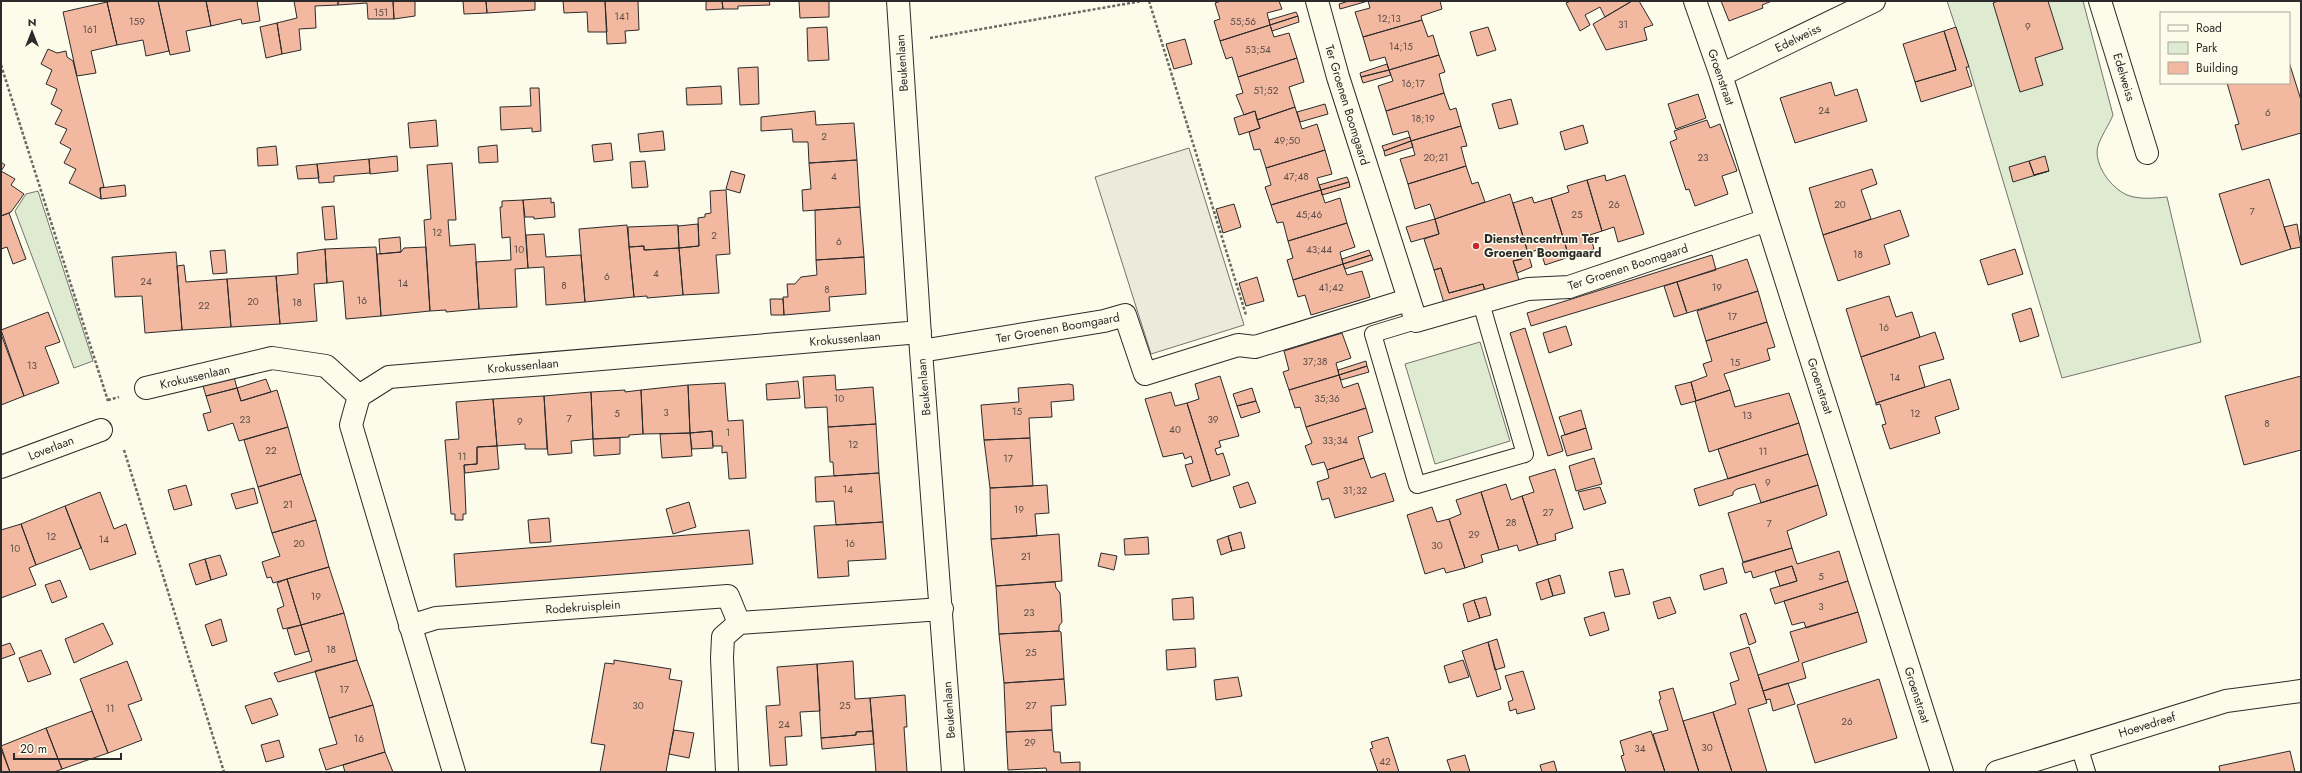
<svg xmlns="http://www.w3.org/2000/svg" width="2302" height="773" font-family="Jost,sans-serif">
  <rect width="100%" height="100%" fill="#fdfbea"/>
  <path fill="#deebd1" stroke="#74746e" d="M1947,1h136l30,114c-4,10 -12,21 -15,31 -5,18 13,42 29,49 13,5 28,3 40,2l34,145 -139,36 -93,-311z
    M38,191l55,170 -19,7 -59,-157 11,-17z
    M1480,342l30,99 -75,23 -30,-100z"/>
  <path fill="#eceadb" stroke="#74746e" d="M1189,148l55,177 -93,29 -56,-177z"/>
  <path fill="#f2b8a0" stroke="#2b2b2b" d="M113,1h45l11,50 -23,5 -3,-16 -26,5 -10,-43z
    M158,1h48l5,25 -25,5 4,20 -20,4z
    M206,1h51l3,20 -18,3 -1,-5 -30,7z
    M294,1h44v4l-23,1 1,22 -17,1 2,21 -19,4 -5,-31 20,-5z
    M338,1h55l1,18h-26l-1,-16 -29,2z
    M393,1h22v15l-21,3z
    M463,1h23l1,12 -23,1z
    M486,1h49v9l-48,3z
    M563,1h42l2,31h-19l-1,-20 -23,1z
    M605,1h33l1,29 -14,1 1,12 -19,1z
    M706,1h16l1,8 -17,1z
    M722,1h47l1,4 -32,1v3h-15z
    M799,1h30v16l-29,1z
    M1221,1h58l3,8 -15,4 3,12 -50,16 -6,-20 6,-2 -5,-16z
    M1349,1h19l-28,8 -1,-5z
    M1368,1h72l2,8 -21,7 1,4 -59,17 -8,-25 15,-4z
    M1571,1h61l-27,16 -5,-10 -15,8 5,10 -10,6 -14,-28z
    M1632,1h7l14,24 -9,3 3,12 -41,10 -13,-26z
    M1721,1h51l-10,4 1,3 -34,13z
    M1998,1h50l15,48 -28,9 8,27 -23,7 -27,-89z
    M107,2l10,43 -26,6 5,22 -19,3 -14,-64z
    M1296,12l2,4 -28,9 -1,-5z
    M1298,16l1,6 -27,9 -2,-6z
    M1422,20l6,17 5,-2 6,20 -50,15 -4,-13 -15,4 -7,-24z
    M277,23l5,31 -16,4 -6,-31z
    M1270,25l4,12 15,-4 8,25 -59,19 -6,-20 -6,2 -6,-18z
    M827,27l2,33 -21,1 -1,-33z
    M1488,27l8,23 -19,6 -7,-24z
    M1956,27l13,40h-3l6,19 -51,16 -6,-20 41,-12 -12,-39z
    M1944,31l12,39 -41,12 -12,-38z
    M1185,39l7,25 -18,5 -8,-25z
    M48,49l9,4 9,-2 1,6 6,4 31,126 -4,1 1,11 -32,-16 7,-14 -12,-6 7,-14 -11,-6 7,-14 -12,-5 7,-14 -11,-6 6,-15 -11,-5 6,-14 -11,-6z
    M1439,55l6,17 -6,2 5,19 -58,18 -8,-25 15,-5 -4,-11z
    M1297,58l7,24 -15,5 6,20 -38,13 -2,-9 -11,4 -8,-20 7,-2 -5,-16z
    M2289,62l12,38v33l-59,17 -7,-25 4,-1 -12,-41h62z
    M1387,64l2,6 -28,7 -1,-4z
    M758,67l1,37 -19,1 -2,-37z
    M1389,70l2,5 -28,8 -2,-6z
    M1831,82l4,14 22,-7 10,32 -72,22 -15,-45z
    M721,86l1,18 -35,1 -1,-17z
    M530,88h9l2,43 -9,1v-4l-31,2 -1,-23 31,-1z
    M1444,93l6,17 6,-2 5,18 -50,15 -3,-10 -15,4 -7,-24z
    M1698,94l8,24 -30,11 -8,-25z
    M1511,99l7,25 -19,5 -7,-25z
    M1325,104l3,10 -28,8 -3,-10z
    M1295,107l7,22 15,-5 8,26 -59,18 -6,-19 -6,1 -5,-18 11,-4 -3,-8z
    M815,111l1,14 38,-2 3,37 -48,3 -1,-21h-15l-1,-13 -31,2v-14z
    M1255,111l5,17 -21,7 -5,-17z
    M436,120l2,26 -28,2 -2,-25z
    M1707,120l3,8 10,-4 17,47 -15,5 6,18 -33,12 -6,-17 -3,1 -16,-48 7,-3 -3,-8z
    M1583,125l5,18 -23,7 -5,-18z
    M1461,126l6,20 -6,1 5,19 -58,18 -8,-25 15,-4 -4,-14z
    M663,131l2,19 -25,2 -2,-18z
    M1410,137l1,4 -27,10 -2,-5z
    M1411,141l2,6 -28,9 -1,-5z
    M611,143l2,17 -19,2 -2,-17z
    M497,145l1,17 -19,1 -1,-16z
    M276,146l2,19 -20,1 -1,-18z
    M1325,150l7,24 -15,4 4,12 -50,15 -6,-18 6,-2 -5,-17z
    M397,156l1,15 -28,3 -1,-15z
    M2045,156l4,15 -15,4 -5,-14z
    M369,159l1,14 -36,3v6l-15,1 -2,-19z
    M857,160l3,47 -57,4 -1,-21 9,-1 -2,-26z
    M645,161l3,26 -16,1 -2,-26z
    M2029,161l5,14 15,-4 -36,11 -4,-15z
    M1,162l4,3 -4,6 14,8 -4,6 13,9 -13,18 -10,4z
    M452,163l4,57h-8l2,26 25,-2 4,65 -33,3v-2l-16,1 -6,-91 7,-1 -4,-54z
    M317,164l2,14 -21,1 -2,-13z
    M1466,166l6,18 6,-2 7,20 -50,17 -5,-15 -15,5 -7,-25z
    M1872,169l5,15 -16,6 10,29 -48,16 -14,-47z
    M731,171l14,4 -5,18 -14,-4z
    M1605,175l1,6 19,-6 19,59 -26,8 -4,-15 -12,4 -15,-51z
    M1347,177l2,5 -28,8 -2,-5z
    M2269,179l22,70 -50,16 -22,-71z
    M1587,180l15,51 -12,4 4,14 -25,8 -18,-59 18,-6 -2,-6z
    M1349,182l1,5 -28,8 -1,-5z
    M125,185l1,11 -25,3 -1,-11z
    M726,190l4,64 -14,1 3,38 -36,2 -4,-47 20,-2 -1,-28 7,-1v-3l6,-1 -1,-22z
    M1321,190l4,13 15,-5 7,25 -59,18 -5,-19 -6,1 -6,-18z
    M1510,194l18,59 -7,2 1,4 -9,2 6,19 -34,11 -2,-7 -34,9 -8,-25 -7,2 -10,-31 15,-5 -4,-15z
    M1532,197l2,6 17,-5 18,59 -24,8 -5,-16 -12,4 -15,-50z
    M551,198v5l3,-1 1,15 -21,2v-2h-9l-2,-17z
    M523,200l5,68 -13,1 2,38 -38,2 -3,-47 35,-2 -1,-23 -8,1 -2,-31h2v-6z
    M1234,204l7,23 -18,6 -7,-24z
    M334,206l3,33 -12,1 -3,-33z
    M860,207l4,50 -48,3 -1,-50z
    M1900,210l9,26 -25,9 6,19 -52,17 -15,-46z
    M9,213l17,46 -13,5 -6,-17 -6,2v-33z
    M1435,219l4,15 -28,8 -5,-15z
    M1347,223l8,24 -15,5 3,12 -50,16 -6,-20 6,-2 -5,-17z
    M698,224l1,22 -20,2 -1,-22z
    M2297,224l4,23 -10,2 -7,-22z
    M627,225l7,72 -49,5 -6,-73z
    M678,225l1,23 -35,2v-4l-15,1 -1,-20z
    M544,234l2,23 35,-2 4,47 -39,3 -2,-38 -16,1 -2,-33z
    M400,237l1,15 -21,2 -1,-15z
    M644,246v4l35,-2 4,47 -36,3v-2l-13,1 -5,-50z
    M376,247l5,69 -35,3 -3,-38 -16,2 -2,-34z
    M426,247l4,64 -49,5 -4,-62 24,-2 3,-4z
    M325,249l2,34 -13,1 3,37 -37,3 -4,-48 22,-2 -1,-21z
    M2015,249l8,25 -35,11 -8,-25z
    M225,250l2,23 -14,1 -3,-23z
    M1369,250l2,5 -28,9 -1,-5z
    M176,252l6,78 -37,3 -3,-37 -27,1 -3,-40z
    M1528,253l4,14 -15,6 -4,-12 9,-2 -1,-4z
    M1371,255l2,5 -28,9 -2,-5z
    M1712,255l4,15 -185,56 -4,-13z
    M864,257l2,37 -37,3 1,14 -46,4 -1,-18h5l-1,-13h8l6,-7 16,-2 -1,-15z
    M1747,259l11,32 -71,22 -10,-31z
    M1343,264l4,11 15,-4 8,26 -59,18 -6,-20 -7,2 -5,-17z
    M184,265l2,17 41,-3 4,48 -49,3 -5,-64z
    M1441,268l8,25 34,-9 2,7 -41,12 -10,-33z
    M276,276l4,48 -49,3 -4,-48z
    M1257,277l7,24 -18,5 -7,-23z
    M1677,282l10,31 -13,4 -10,-31z
    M1758,291l9,31 -61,19 -9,-30z
    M1889,296l7,21 16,-5 8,25 -59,20 -15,-48z
    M770,299h13l1,16h-13z
    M2031,308l8,28 -19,6 -8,-28z
    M48,312l12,30 -15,5 14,36 -35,13 -23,-66z
    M1767,322l8,25 -8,2 3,11 -46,14 6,16 -34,11 -5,-19 16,-6 -4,-12 9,-3 -6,-20z
    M1566,326l6,19 -23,8 -6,-20z
    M1525,328l38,123 -15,5 -38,-123z
    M1935,332l9,27 -25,7 6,21 -49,16 -15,-46z
    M1342,333l9,25 -15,5 3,12 -50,15 -6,-18 6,-2 -5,-19z
    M1,334l23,62 -23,9z
    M1366,361l1,5 -28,9 -1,-5z
    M1367,366l2,6 -28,8 -2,-5z
    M835,375l1,15 37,-3 3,37 -48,3 -1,-20 -22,1 -2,-31z
    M1339,375l4,13 15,-5 8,25 -60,19 -6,-20 -5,1 -6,-18z
    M1220,376l19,60 -20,5 2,6 -6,2 2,6 6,-2 7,22 -19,6 -24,-78 12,-4 -4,-15z
    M2301,376v74l-57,15 -19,-69z
    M234,377l3,11 -31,8 -3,-10z
    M266,379l5,13 -30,9 -4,-13z
    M1950,379l9,30 -24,8 5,16 -50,16 -8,-24 4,-1 -6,-20 -4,1v-2z
    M798,381l2,17 -33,2 -1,-16z
    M1691,382l5,19 -15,4 -6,-19z
    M725,383l3,38 15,-1 3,58 -17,1 -2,-27 -5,1v-7h-9l-1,-15 -22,2 -2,-48z
    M1069,384l4,1 1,15 -23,2 1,15 -23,1 1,20 -46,2 -3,-35 38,-3 -1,-14z
    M688,385l2,48 -47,1 -2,-44z
    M237,388l4,13 36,-11 11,37 -49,14 -6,-18 -25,8 -5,-17 8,-2 -5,-16z
    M1252,388l4,13 -19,5 -4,-12z
    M625,390v2l16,-2 2,44 -14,1v2l-36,2 -2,-47z
    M1730,390l5,17 54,-14 10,30 -90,29 -14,-51z
    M591,392l2,47 -22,2 1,12 -24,2 -4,-59z
    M1171,392l4,14 12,-3 24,78 -19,6 -7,-22 8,-2 -2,-7 -6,3 -2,-6 -20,4 -18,-58z
    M544,396l3,53h-22v-5l-28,2 -4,-47z
    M493,399l4,47 -20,1v17l-13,1 2,49h-3v6h-8v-6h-4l-6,-74 14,-1 -3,-37z
    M1256,401l4,11 -19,6 -4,-12z
    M1366,408l7,24 -15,5 6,21 -37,12 -3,-8 -12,3 -7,-19 7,-3 -6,-16z
    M1581,410l5,18 -21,7 -6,-18z
    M1799,423l9,31 -80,25 -10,-30z
    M876,424l3,49 -45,3 -1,-14h-3l-2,-35z
    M288,427l13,47 -43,13 -14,-47z
    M1586,428l6,21 -25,7 -6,-20z
    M712,431l1,17 -21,1 -2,-16z
    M690,433l2,23 -30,2 -2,-24z
    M620,438v16l-26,2 -1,-17z
    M1030,438l3,48 -43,2 -6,-48z
    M497,446l2,23 -34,4 -1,-8 13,-1v-17z
    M1808,454l10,31 -57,18 -6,-19 -18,5 -4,3v3l-34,11 -5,-17z
    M1364,458l7,20 14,-5 9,28 -59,17 -6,-20 -7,2 -5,-18 12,-4 -2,-8z
    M1594,458l8,26 -26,7 -7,-25z
    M1555,469l18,59 -18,6 1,6 -18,5 -16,-49 12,-4 -5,-15z
    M879,473l4,49 -47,3 -2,-24 -18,1 -1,-25z
    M301,474l15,46 -44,13 -14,-46z
    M1248,482l8,21 -16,5 -7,-21z
    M1506,484l5,16 11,-4 16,49 -19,6 -2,-6 -18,5 -18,-58z
    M186,485l6,20 -18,5 -6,-20z
    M1047,485l2,28 -14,1 2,22 -46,3 -1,-51z
    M1818,485l9,30 -40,16 5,17 -49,14 -15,-49z
    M1600,487l6,16 -22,7 -6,-18z
    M254,488l4,15 -22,6 -5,-15z
    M100,492l14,37 12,-5 10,30 -46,16 -25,-64z
    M1481,492l18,58 -18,5 2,7 -18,6 -16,-49 12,-5 -5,-14z
    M689,502l7,25 -23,7 -7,-25z
    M65,506l16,42 -45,17 -15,-41z
    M1432,507l5,15 12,-3 16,49 -19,5 -2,-5 -19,6 -18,-59z
    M549,518l2,24 -21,1 -2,-23z
    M316,520l13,47 -56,16 -2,-6 -4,1 -5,-16 18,-6 -8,-23z
    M883,522l3,37 -38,2 1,15 -31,2 -4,-52z
    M21,524l15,41 -7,3 7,17 -35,13v-68z
    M749,530l4,34 -297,23 -2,-33z
    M1241,532l4,16 -13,3 -4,-15z
    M1059,534l3,47 -66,5 -5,-47z
    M1228,536l4,15 -11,4 -4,-15z
    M1148,537l1,17 -24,1 -1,-16z
    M1792,548l5,16 42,-13 9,30 -73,23 -5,-15 27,-8 -5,-15 -39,12 -2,-7 -6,2 -3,-10z
    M1101,553l16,3 -3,14 -16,-4z
    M220,555l7,20 -16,5 -6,-21z
    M205,559l6,21 -15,5 -7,-21z
    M1792,566l5,15 -17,5 -5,-15z
    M329,567l15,46 -43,12 -14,-46z
    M1723,568l4,15 -23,7 -4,-15z
    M1623,569l7,25 -15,3 -6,-25z
    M1560,575l5,18 -12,3 -5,-17z
    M287,579l14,46 -18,4 -6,-20 7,-3 -7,-23z
    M1548,579l5,17 -12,4 -5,-17z
    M60,580l7,17 -15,6 -7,-18z
    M1848,581l10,31 -52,16 -2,-6 -12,3 -8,-24z
    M1055,582l1,6 4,5 2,29 -3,4v5l-60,3 -3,-48z
    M1193,597l1,22 -21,1 -1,-21z
    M1486,597l5,18 -11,3 -6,-18z
    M1670,597l6,16 -18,6 -5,-17z
    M1474,600l6,18 -12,4 -5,-18z
    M1604,612l5,18 -19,6 -6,-18z
    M1858,612l9,30 -65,21 4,15 -43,13 -5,-16 41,-14 -9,-29z
    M344,613l13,47 -79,22 -4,-9 38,-12 -11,-36z
    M1746,613l10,29 -7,3 -9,-30z
    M221,619l6,22 -15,5 -7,-21z
    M103,623l10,21 -39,19 -9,-24z
    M301,625l8,26 -14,4 -8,-26z
    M1059,631l2,1 3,47 -60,4 -5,-49z
    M1497,639l8,28 -10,3 -7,-28z
    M1488,642l13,47 -24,8 -15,-46z
    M10,643l5,11 -14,5v-13z
    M1749,647l18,56 -19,6 19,63h-35l-19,-60 23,-8 -6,-21 9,-3 -9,-27z
    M1195,648l1,19 -29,3 -1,-20z
    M41,650l10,24 -23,8 -9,-24z
    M357,660l16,45 -44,13 -14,-47z
    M614,660l57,9 -2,10 13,2 -16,91h-66l5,-27 -14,-2 14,-80 9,1z
    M1463,660l6,17 -20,6 -5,-17z
    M127,661l15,39 -14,5 14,35 -34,13 -28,-74z
    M853,661l2,38 15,-1 3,33 -17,1v3l-35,3 -4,-74z
    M817,664l3,47 -20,1 2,24 -17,1 2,28 -17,1 -4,-60 14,-1 -3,-38z
    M1523,671l12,38 -18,5 -1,-5 -6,2 -2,-9 5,-2 -8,-24z
    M1238,677l4,19 -26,4 -2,-20z
    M1064,679l2,26 -15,1 1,24 -46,2 -2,-49z
    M1879,679l18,59 -82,25 -18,-58z
    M1788,683l7,21 -22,7 -3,-12 -4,1 -3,-9z
    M1673,688l10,33 16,51h-34l-12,-38 15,-4 -9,-30 2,-1 -2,-7z
    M905,695l2,32h-3l3,45h-31l-6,-74z
    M271,698l7,17 -26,9 -7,-18z
    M373,705l12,47 -59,18 -7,-21 18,-5 -8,-26z
    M92,711l16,42 -46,16 -16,-41z
    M1713,712l19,60h-33l-16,-51z
    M46,728l16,41 -8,3h-44l-9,-26z
    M674,730l20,3 -5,25 -20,-4z
    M1052,730l2,22h6l1,11 19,-1v10h-33l-1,-4 -38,2 -2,-38z
    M873,731l1,13 -52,5 -1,-11 35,-3v-3z
    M1651,731l14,41h-39l-5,-16 3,-1 -4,-14z
    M1388,737l11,35h-21l-8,-23 3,-1 -2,-6z
    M279,740l5,17 -18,5 -5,-17z
    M1,749l9,23h-9z
    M2290,751l5,21h-75l-1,-6z
    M385,752l8,20h-48l-2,-7z
    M1465,755l5,17h-19l-4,-12z
    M1554,761l3,11h-15l-2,-7z"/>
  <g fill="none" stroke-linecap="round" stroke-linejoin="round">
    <defs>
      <path id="service" d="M1416,321l-43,13 44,151 108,-31 -44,-151
        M2079,746l8,26"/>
      <path id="minor" d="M898,1l23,350 32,421
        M1317,1l21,76 78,244 112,-32 41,-2 198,-67
        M1695,1l26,74 221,697
        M2100,1l47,152
        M1721,75l153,-74
        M921,351l183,-30 21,-6 20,59 93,-29 17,2 153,-47
        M146,388l126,-30 54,8 33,30
        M359,396l30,-19 531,-45
        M359,396l-8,29 103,347
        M1,467l100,-37
        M410,626l26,-8 292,-22 11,27
        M727,772l-5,-114 1,-21 16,-14 203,-14
        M1997,772l229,-71 75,-10"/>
    </defs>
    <use href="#service" stroke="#2b2b2b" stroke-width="18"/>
    <use href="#minor" stroke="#2b2b2b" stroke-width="24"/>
    <path stroke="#6a6964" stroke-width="2.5" stroke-dasharray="3 2" stroke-linecap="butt" d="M1149,1l97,314
      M930,38l212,-37
      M1,65l107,336
      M108,400l11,-3
      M124,450l100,322"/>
    <use href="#service" stroke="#fdfbea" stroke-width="16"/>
    <use href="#minor" stroke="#fdfbea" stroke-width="22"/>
  </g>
  <circle fill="#c62828" stroke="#fdfbea" stroke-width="1.5" cx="1476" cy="246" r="4"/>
  <g text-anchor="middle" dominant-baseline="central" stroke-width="3" stroke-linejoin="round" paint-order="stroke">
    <g font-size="10" fill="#5d4e48">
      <text x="381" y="12">151</text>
      <text x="622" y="16">141</text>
      <text x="1389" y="18">12;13</text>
      <text x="137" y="21">159</text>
      <text x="1243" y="21">55;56</text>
      <text x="1623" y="24">31</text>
      <text x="2028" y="26">9</text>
      <text x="90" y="29">161</text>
      <text x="1401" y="46">14;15</text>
      <text x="1258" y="49">53;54</text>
      <text x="1413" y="83">16;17</text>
      <text x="1266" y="90">51;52</text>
      <text x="1824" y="110">24</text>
      <text x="2268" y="112">6</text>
      <text x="1423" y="118">18;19</text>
      <text x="824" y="136">2</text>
      <text x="1287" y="140">49;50</text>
      <text x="1436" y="157">20;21</text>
      <text x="1703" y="157">23</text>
      <text x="834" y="176">4</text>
      <text x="1296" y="176">47;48</text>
      <text x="1614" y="204">26</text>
      <text x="1840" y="204">20</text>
      <text x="2252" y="211">7</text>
      <text x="1309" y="214">45;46</text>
      <text x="1577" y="214">25</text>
      <text x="437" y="232">12</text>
      <text x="714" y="235">2</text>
      <text x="839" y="241">6</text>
      <text x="519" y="249">10</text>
      <text x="1319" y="249">43;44</text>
      <text x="1858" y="254">18</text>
      <text x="656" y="273">4</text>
      <text x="607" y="276">6</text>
      <text x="146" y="281">24</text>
      <text x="403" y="283">14</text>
      <text x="564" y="285">8</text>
      <text x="1331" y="287">41;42</text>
      <text x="1717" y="287">19</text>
      <text x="827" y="289">8</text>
      <text x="362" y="300">16</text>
      <text x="253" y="301">20</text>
      <text x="297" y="302">18</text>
      <text x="204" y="305">22</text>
      <text x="1732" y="316">17</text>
      <text x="1884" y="327">16</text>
      <text x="1315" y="361">37;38</text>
      <text x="1735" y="362">15</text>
      <text x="32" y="365">13</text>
      <text x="1895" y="377">14</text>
      <text x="839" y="398">10</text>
      <text x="1327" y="398">35;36</text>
      <text x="1017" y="411">15</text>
      <text x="666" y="412">3</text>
      <text x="617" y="413">5</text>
      <text x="1915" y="413">12</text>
      <text x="1747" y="415">13</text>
      <text x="569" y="418">7</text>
      <text x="245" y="419">23</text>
      <text x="1213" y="419">39</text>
      <text x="520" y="421">9</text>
      <text x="2267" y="423">8</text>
      <text x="1175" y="429">40</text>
      <text x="728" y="432">1</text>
      <text x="1335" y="440">33;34</text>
      <text x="853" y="444">12</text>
      <text x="271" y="450">22</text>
      <text x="1763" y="451">11</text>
      <text x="462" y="456">11</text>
      <text x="1008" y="458">17</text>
      <text x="1768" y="482">9</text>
      <text x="848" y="489">14</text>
      <text x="1355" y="490">31;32</text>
      <text x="288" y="504">21</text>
      <text x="1019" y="509">19</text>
      <text x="1548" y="512">27</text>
      <text x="1511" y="522">28</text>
      <text x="1769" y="523">7</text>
      <text x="1474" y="534">29</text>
      <text x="51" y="536">12</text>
      <text x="104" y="539">14</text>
      <text x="299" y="543">20</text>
      <text x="850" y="543">16</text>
      <text x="1437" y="545">30</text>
      <text x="15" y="548">10</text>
      <text x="1026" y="556">21</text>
      <text x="1821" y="576">5</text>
      <text x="316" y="596">19</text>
      <text x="1821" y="606">3</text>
      <text x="1029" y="612">23</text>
      <text x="331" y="649">18</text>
      <text x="1031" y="652">25</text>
      <text x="344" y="689">17</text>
      <text x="638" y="705">30</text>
      <text x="845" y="705">25</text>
      <text x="1031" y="705">27</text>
      <text x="110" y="708">11</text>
      <text x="1847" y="721">26</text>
      <text x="784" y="724">24</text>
      <text x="359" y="738">16</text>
      <text x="1030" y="742">29</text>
      <text x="1707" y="747">30</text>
      <text x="1640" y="748">34</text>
      <text x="1385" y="761">42</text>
    </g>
    <g font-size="12" fill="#2b2b2b" stroke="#fdfbea">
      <text transform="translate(1798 38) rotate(-26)">Edelweiss</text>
      <text transform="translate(902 63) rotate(-94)">Beukenlaan</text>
      <text transform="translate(1721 77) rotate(71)">Groenstraat</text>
      <text transform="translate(2124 77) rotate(73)">Edelweiss</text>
      <text transform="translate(1347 105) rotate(73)">Ter Groenen Boomgaard</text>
      <text transform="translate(1628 267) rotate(-18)">Ter Groenen Boomgaard</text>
      <text transform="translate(1058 328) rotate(-10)">Ter Groenen Boomgaard</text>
      <text transform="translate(845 339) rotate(-5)">Krokussenlaan</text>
      <text transform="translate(523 366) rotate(-5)">Krokussenlaan</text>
      <text transform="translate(195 377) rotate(-13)">Krokussenlaan</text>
      <text transform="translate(1820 386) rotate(72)">Groenstraat</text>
      <text transform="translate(924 387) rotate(-95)">Beukenlaan</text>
      <text transform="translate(51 448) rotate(-21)">Loverlaan</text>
      <text transform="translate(583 607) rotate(-4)">Rodekruisplein</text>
      <text transform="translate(1917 695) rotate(72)">Groenstraat</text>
      <text transform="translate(949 710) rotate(-94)">Beukenlaan</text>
      <text transform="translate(2147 725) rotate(-17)">Hoevedreef</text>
    </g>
    <g font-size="12" font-weight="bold" fill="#2b2b2b" stroke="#fdfbea" text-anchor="start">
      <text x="1484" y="239">Dienstencentrum Ter<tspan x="1484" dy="14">Groenen Boomgaard</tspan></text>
    </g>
  </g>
  <rect width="2302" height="773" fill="none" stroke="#2b2b2b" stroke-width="4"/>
  <rect x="2160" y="12" width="130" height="72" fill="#fdfbea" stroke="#a9a89e"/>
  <rect x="2168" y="25" width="20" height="6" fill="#fdfbea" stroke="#a9a89e"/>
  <text x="2196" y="32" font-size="12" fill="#2b2b2b">Road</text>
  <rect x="2168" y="42" width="20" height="12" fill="#deebd1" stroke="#a9a89e"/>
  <text x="2196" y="52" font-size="12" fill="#2b2b2b">Park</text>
  <rect x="2168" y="62" width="20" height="12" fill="#f2b8a0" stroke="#a9a89e"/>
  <text x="2196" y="72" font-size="12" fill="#2b2b2b">Building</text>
  <g transform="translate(32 32)" stroke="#fdfbea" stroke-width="3" paint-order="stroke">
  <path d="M0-3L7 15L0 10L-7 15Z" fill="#2b2b2b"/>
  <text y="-6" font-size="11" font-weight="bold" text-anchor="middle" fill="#2b2b2b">N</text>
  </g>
  <path d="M14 753v6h107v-6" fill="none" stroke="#2b2b2b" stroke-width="2"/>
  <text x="20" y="753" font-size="12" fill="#2b2b2b" stroke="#fdfbea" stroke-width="3" paint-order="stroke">20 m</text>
</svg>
